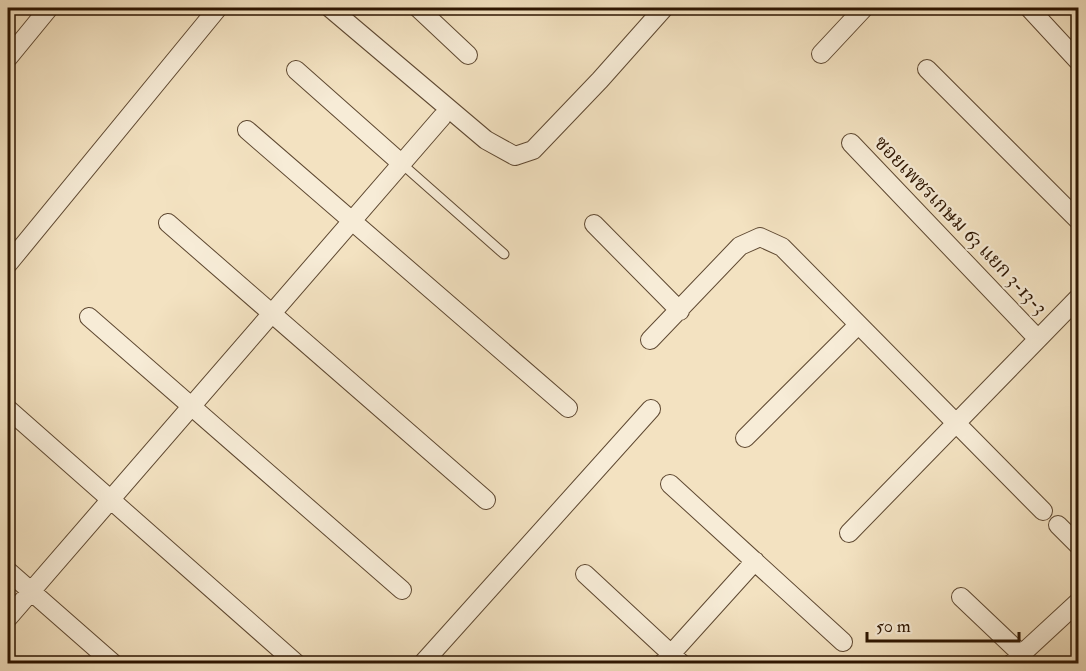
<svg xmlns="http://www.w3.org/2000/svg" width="1086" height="671" font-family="'IM FELL Double Pica','Noto Serif Thai',serif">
  <rect width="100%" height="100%" fill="#f3e2c1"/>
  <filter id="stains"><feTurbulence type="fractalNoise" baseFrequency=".00333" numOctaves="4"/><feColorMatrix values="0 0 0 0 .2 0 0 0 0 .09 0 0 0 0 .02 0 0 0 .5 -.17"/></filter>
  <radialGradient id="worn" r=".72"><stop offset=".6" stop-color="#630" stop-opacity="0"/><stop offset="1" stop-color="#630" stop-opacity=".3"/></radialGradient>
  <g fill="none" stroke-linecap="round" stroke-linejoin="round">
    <defs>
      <path id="service" d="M402,164l102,90"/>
      <path id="minor" d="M330,8l156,132 29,16 18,-6 67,-70 64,-72
        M418,8l50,47
        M1029,8l49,53
        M821,54l43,-46
        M8,58l41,-50
        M927,69l151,151
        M296,70l106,94
        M247,130l321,278
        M851,143l187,196
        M168,223l318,277
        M594,224l86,87
        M8,264l210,-256
        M89,317l313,273
        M650,340l90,-94 20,-9 22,10 261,264
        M8,409l289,255
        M745,438l113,-113
        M670,484l173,158
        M1058,525l20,20
        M849,533l229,-235
        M8,571l106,93
        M585,574l97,90
        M961,597l60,57
        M8,618l434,-501
        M422,664l229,-255
        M662,664l93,-103
        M1011,664l67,-62"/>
    </defs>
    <use href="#service" stroke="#5e4831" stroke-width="11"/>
    <use href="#minor" stroke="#5e4831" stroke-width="20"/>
    <use href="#service" stroke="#f7ecd7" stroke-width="9"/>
    <use href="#minor" stroke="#f7ecd7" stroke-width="18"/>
  </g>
  <g text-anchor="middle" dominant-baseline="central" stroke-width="4.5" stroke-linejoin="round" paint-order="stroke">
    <g font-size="20" fill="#2d1501" stroke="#f7ecd7">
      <text transform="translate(961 225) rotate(46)">ซอยเพชรเกษม 63 แยก 3-13-3</text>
    </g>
  </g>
  <rect width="1086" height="671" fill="none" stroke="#f3e2c1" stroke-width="30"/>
  <rect x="9" y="9" width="1068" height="653" fill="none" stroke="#2d1501" stroke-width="3"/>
  <rect x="15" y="15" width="1056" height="641" fill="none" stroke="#2d1501" stroke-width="1.5"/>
  <path d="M867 632v9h152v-9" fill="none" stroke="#2d1501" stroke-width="3"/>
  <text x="876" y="632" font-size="18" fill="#2d1501" stroke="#f7ecd7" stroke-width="4.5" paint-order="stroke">50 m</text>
  <rect width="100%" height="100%" filter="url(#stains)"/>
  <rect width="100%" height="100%" fill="url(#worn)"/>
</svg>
